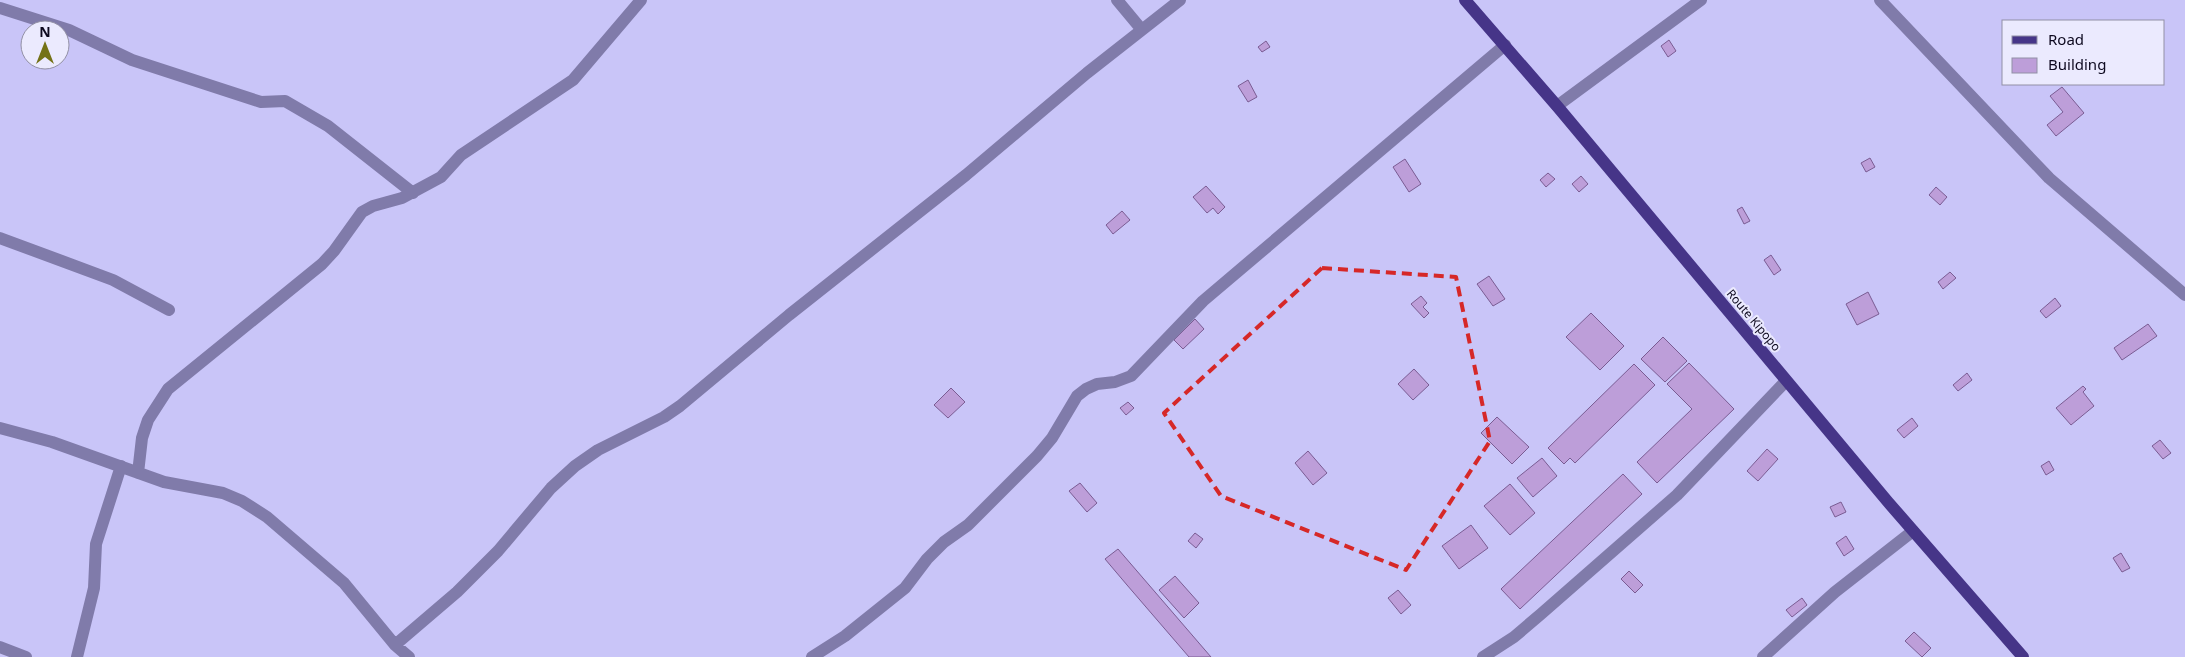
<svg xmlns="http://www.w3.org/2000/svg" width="2185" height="657" font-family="'Noto Sans',sans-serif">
  <rect width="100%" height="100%" fill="#c9c5f8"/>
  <path fill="#bd9ed9" stroke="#7a5c93" d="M1669,40l7,11 -8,6 -7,-11z
    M1266,41l4,6 -8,5 -4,-5z
    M1248,80l9,17 -9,5 -10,-16z
    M2062,87l22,26 -28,23 -9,-11 16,-13 -13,-16z
    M1870,158l5,9 -9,5 -5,-9z
    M1405,159l16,25 -12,8 -16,-25z
    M1548,173l7,6 -9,8 -6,-7z
    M1581,176l7,8 -9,8 -7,-8z
    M1206,186l19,21 -7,7 -5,-6 -6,5 -14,-16z
    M1936,187l11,10 -7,8 -11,-10z
    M1742,207l8,14 -6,3 -7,-14z
    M1122,211l8,9 -17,14 -7,-9z
    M1771,255l10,15 -7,5 -10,-15z
    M1950,272l6,6 -13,11 -5,-7z
    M1489,276l16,23 -12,7 -16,-22z
    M1868,292l11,22 -22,11 -11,-21z
    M1421,296l6,7 -4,4 6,6 -5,5 -13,-14z
    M2055,298l6,8 -15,12 -6,-7z
    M1591,313l33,33 -24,24 -34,-33z
    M1195,319l9,10 -21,20 -9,-9z
    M2148,324l9,12 -35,24 -8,-12z
    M1663,337l24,24 -22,21 -24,-23z
    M1689,363l45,46 -77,74 -20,-21 55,-53 -25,-25z
    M1634,364l21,21 -80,78 -5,-5 -6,6 -16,-16z
    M1414,369l15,16 -16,15 -15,-16z
    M1967,373l5,7 -14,11 -5,-6z
    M2083,386l3,3 -3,3 11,14 -23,19 -15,-17z
    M951,388l14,14 -17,16 -14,-13z
    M1128,402l6,6 -8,7 -6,-7z
    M1497,417l32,30 -17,17 -31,-31z
    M1912,418l6,8 -14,12 -7,-8z
    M2160,440l11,13 -8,6 -11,-13z
    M1767,449l11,10 -20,22 -11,-10z
    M1308,451l19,22 -14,12 -18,-22z
    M1542,458l15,18 -24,21 -16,-19z
    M2049,461l5,9 -8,5 -5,-9z
    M1623,474l19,20 -122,115 -19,-20z
    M1080,483l17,20 -10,9 -18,-21z
    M1510,484l25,29 -25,22 -26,-29z
    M1841,502l5,10 -11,5 -5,-10z
    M1471,525l17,23 -29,21 -17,-23z
    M1195,533l8,6 -7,9 -8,-7z
    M1846,536l8,13 -10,7 -8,-13z
    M1118,549l93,108h-22l-62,-72 -22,-26z
    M2121,553l9,15 -8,4 -9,-14z
    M1629,571l14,14 -8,8 -14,-14z
    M1175,576l24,27 -15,15 -25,-28z
    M1398,590l13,15 -10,9 -13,-16z
    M1802,598l5,7 -15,12 -6,-7z
    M1914,632l17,16 -9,9 -17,-16z"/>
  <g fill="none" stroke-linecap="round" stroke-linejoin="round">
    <path stroke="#807baa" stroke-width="12" d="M1117,0l25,30
      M1880,0l169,178 136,117
      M0,8l69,22 63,30 129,42 24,-1 43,25 85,67
      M1557,106l144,-106
      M0,238l113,42 56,30
      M0,428l52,14 112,40 59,11 19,8 25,16 77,66 51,62 14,12
      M138,473l4,-35 6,-18 20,-31 154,-125 12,-13 28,-39 11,-6 29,-8 39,-21 20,-22 112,-75 68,-80
      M395,645l62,-53 41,-41 53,-63 24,-22 23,-16 66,-33 16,-11 109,-91 177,-140 121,-102 93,-73
      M0,647l26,10
      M77,657l17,-69 2,-44 25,-78
      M812,657l33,-21 60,-48 22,-29 17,-17 24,-17 69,-69 15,-18 25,-42 9,-7 11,-5 18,-2 16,-6 72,-75 302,-256
      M1483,657l31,-20 27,-23 136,-119 109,-114
      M1763,657l72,-65 78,-61"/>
    <path stroke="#463588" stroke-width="12" d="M1465,0l92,106 331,396 135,155"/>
  </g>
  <path fill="none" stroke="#d62828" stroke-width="4" stroke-dasharray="10 6" stroke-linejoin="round" d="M1322,268l134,9 34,164 -84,129 -185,-74 -57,-83z"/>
  <g text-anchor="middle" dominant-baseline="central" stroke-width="4" stroke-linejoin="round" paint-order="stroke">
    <g font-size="12" fill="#0d091f" stroke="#ebeafe">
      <text transform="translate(1754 320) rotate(50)">Route Kipopo</text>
    </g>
  </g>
  <rect x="2002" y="20" width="162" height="65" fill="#ebeafe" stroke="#9290a5"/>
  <rect x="2012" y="36" width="25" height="8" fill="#463588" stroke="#9290a5"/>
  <text x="2048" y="45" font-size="15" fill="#0d091f">Road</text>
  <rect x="2012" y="58" width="25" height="15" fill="#bd9ed9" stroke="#9290a5"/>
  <text x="2048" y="70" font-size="15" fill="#0d091f">Building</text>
  <g transform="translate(45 45)"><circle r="24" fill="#ebeafe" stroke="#9290a5"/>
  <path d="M0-4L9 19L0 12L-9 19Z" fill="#747216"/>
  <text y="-8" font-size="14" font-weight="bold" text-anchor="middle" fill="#0d091f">N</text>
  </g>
</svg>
